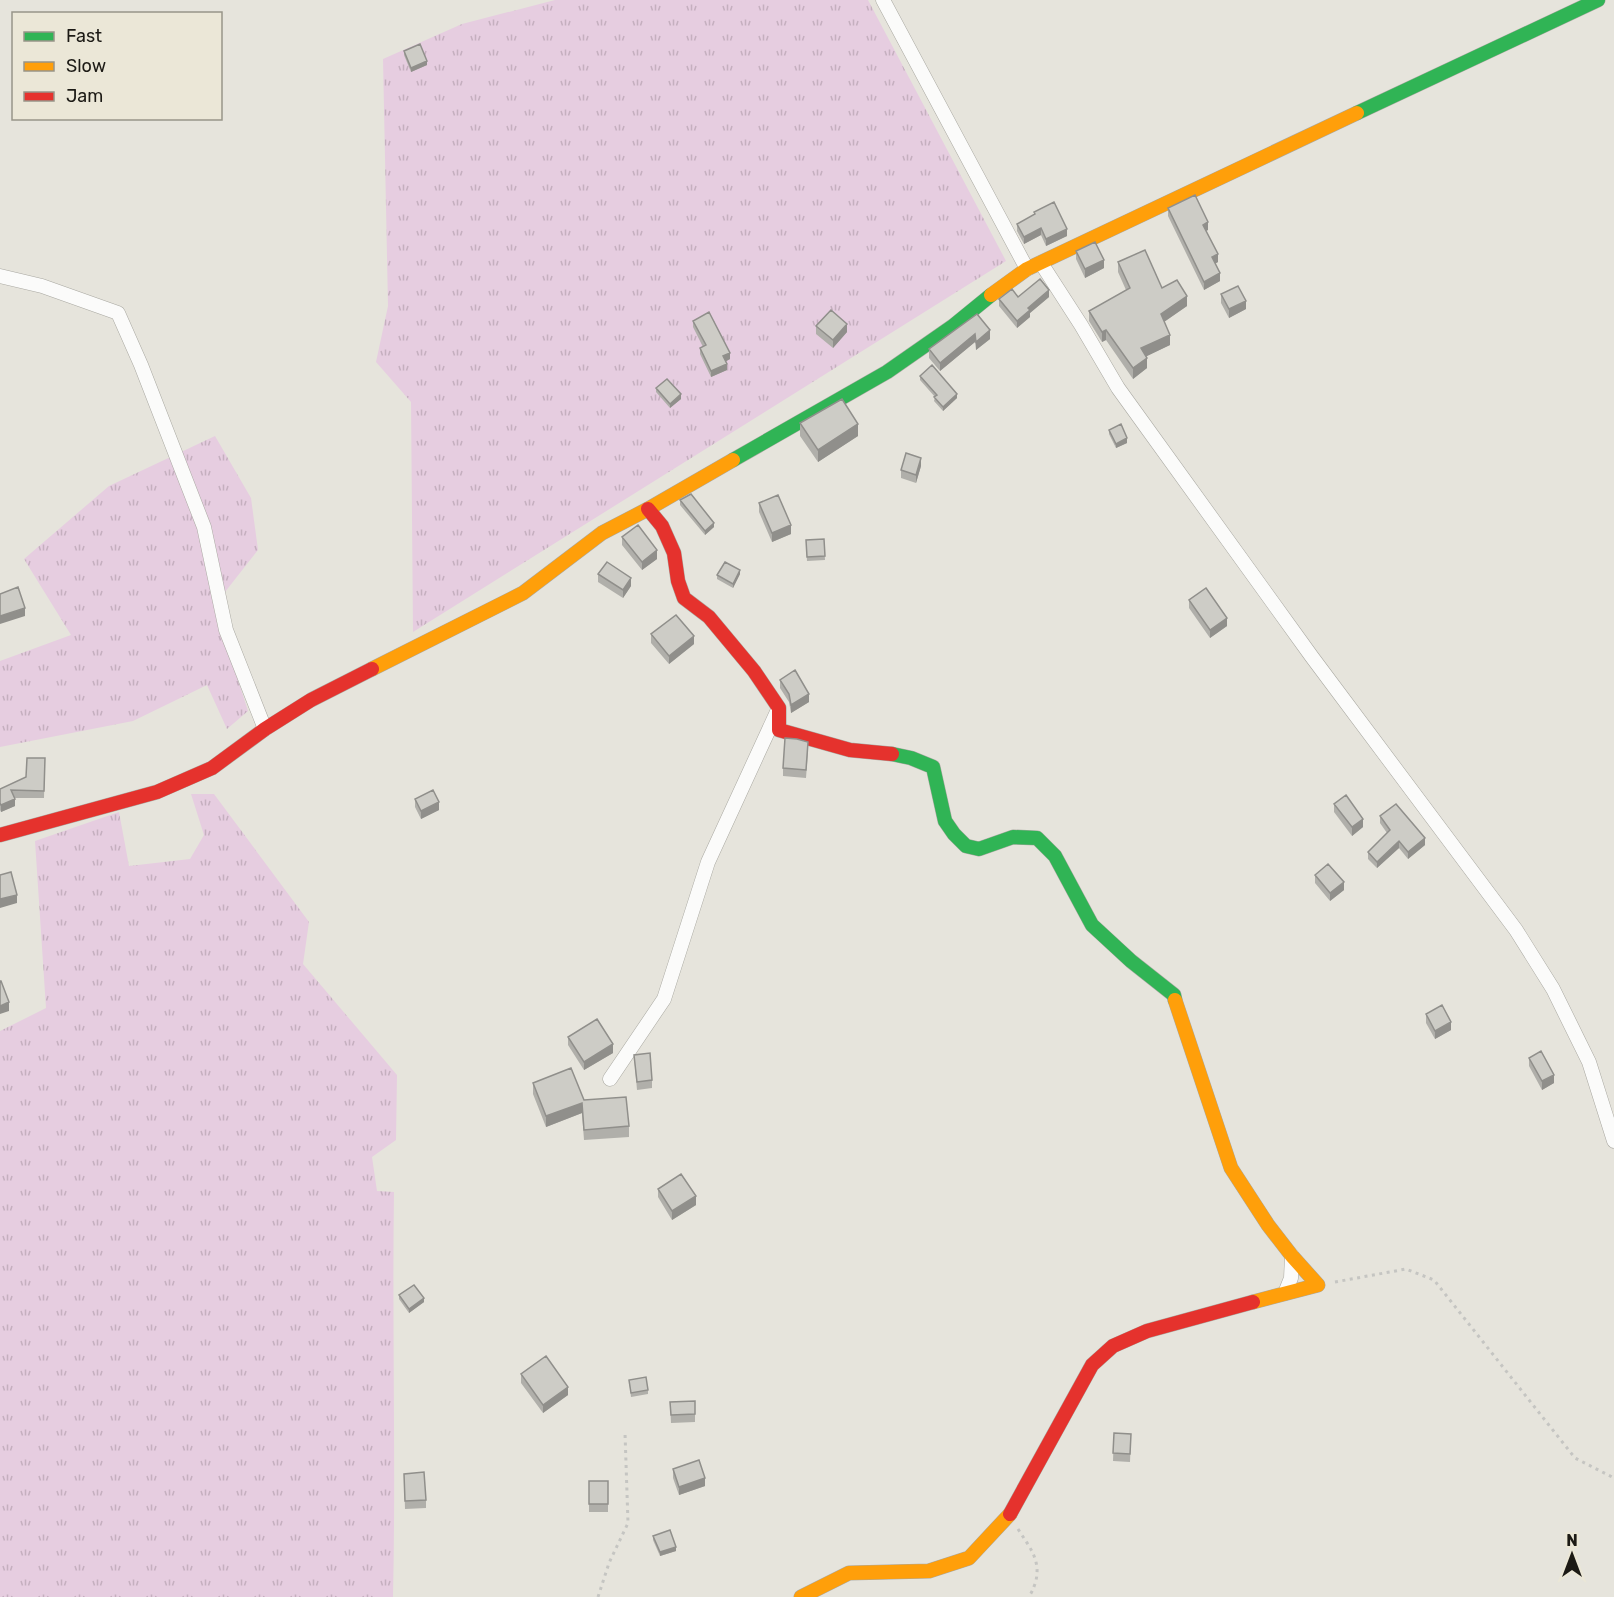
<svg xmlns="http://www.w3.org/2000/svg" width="1614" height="1597" font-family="Rubik,sans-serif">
  <defs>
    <pattern id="grass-tufts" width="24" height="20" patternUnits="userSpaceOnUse" patternTransform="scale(1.5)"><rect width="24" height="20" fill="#e6cde0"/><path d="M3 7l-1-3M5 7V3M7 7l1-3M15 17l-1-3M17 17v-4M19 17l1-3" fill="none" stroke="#c5afbf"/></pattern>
  </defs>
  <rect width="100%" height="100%" fill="#e6e4dc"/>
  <path fill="url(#grass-tufts)" d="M555,0h313l138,261 -593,371 -2,-230 -35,-40 12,-56 -5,-247 79,-35z
    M215,436l36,62 7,52 -44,56 34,105 -21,18 -20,-44 -74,36 -133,26v-86l71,-26 -47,-76 85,-73z
    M191,794h23l95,128 -6,42 94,111 -1,65 -24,17 5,34 17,1c-2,135 2,270 -1,405h-393v-566l46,-23 -11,-167 84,-29 10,54 61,-7 14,-24z"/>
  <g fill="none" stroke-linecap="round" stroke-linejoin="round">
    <defs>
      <path id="street" d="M883,0l144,269
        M1041,263l40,62 37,63 194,269 204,273 37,59 36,73 25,79
        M0,276l42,10 76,27 23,52 63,162 22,103 39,99
        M610,1079l54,-80 44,-137 69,-150
        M1285,1293l6,-15 1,-22"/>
      <path id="fast" d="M1357,113l241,-113
        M733,460l154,-88 66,-46 38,-31
        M892,754l19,4 22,9 12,54 9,13 12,12 13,3 34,-12 24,1 18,18 37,69 39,36 43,34 1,5"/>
      <path id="slow" d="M991,295l36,-26 330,-156
        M372,669l151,-76 79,-60 46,-24 85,-49
        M1175,1000l56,168 37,57 24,31 26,29 -65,17
        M801,1597l48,-24 80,-2 40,-13 41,-44"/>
      <path id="jam" d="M648,509l14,17 12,27 4,28 6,17 25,19 45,54 25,37v22l71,20 42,4
        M0,835l157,-43 55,-24 53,-39 46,-29 61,-31
        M1010,1514l82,-149 21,-19 34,-15 106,-29"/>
    </defs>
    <use href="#street" stroke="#a9a8a1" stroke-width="15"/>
    <use href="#fast" stroke="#a9a8a1" stroke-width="15"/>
    <use href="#slow" stroke="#a9a8a1" stroke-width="15"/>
    <use href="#jam" stroke="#a9a8a1" stroke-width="15"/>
    <path stroke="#c5c5c2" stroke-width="3" stroke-dasharray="3 4.5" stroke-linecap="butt" d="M1335,1282l71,-13 28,11 141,178 39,20
      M1018,1529c12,19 24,32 17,55 -2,5 -3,9 -7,13
      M598,1597l11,-34 19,-40 -3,-90"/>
    <use href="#street" stroke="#fbfbfa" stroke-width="14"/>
    <use href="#fast" stroke="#30b455" stroke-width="14"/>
    <use href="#slow" stroke="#ff9f0a" stroke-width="14"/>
    <use href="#jam" stroke="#e5322d" stroke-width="14"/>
  </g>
  <path fill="#b0afaa" d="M404,51l23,14 -16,7 -7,-17z
    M1168,208l40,22 -2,1 12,31 -3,2 5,17 -16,9 -36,-74z
    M1034,212l33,24 -21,10 -5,-11 -17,9 -7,-13v-7l17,-9z
    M1076,251l28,17 -19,10 -9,-19z
    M1118,262l44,26 25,18 -23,16 6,23 -24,11 1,12 -14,11 -27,-39 -4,2 -13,-21v-10l37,-21 -8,-18z
    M1221,294l25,15 -17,9 -8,-15z
    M1018,297h31l-19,16v4l-13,11 -18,-22v-7z
    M977,314l13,25 -14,11 -1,-8 -35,29 -11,-13v-9z
    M693,321l37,38 -4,2 1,9 -16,7 -11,-23v-6l3,-1 -10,-20z
    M816,326l31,6 -14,16 -17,-14z
    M920,376l37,22 -14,13 -9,-10 1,-4 -15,-17z
    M656,388l25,11 -11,9 -14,-16z
    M800,423l58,13 -40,26 -18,-26z
    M1109,430l18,13 -11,5 -7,-14z
    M921,466l-5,17 -15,-5v-8z
    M680,500l34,27 -9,8 -25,-30z
    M759,503l32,31 -19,8 -13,-30z
    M622,537l35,22 -15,11 -20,-25z
    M824,539l1,21 -18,1 -1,-21z
    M598,574l33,12 -8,12 -25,-16z
    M740,574l-7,14 -16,-9v-4z
    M1189,600l38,26 -17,12 -21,-30z
    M651,634l43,10 -25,20 -18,-21z
    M780,680l29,22 -18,11 -2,-11 -9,-14z
    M808,751l-2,27 -23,-2v-8z
    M45,758l-1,40h-30l1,8 -14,6 -1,-2v-21l26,-12z
    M415,799l24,11 -18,9 -6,-12z
    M1334,804l29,23 -11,9 -18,-24z
    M1380,816l45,29 -17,14 -9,-11 -22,20 -9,-9v-7l19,-19 -7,-10z
    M1315,875l29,15 -14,11 -15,-18z
    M1426,1014l25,16 -16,9 -9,-16z
    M568,1037l45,16 -29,17 -16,-25z
    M634,1055l18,25v8l-15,2z
    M1529,1058l25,25 -12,7 -13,-24z
    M533,1083l51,17 45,26v11l-45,3 -2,-27 -36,14 -13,-33z
    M658,1189l38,16 -24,15 -14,-23z
    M399,1295l25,7 -15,11 -10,-14z
    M521,1374l47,21 -25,18 -22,-30z
    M629,1380l19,10v4l-17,3z
    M695,1401v21l-24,1 -1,-21z
    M1114,1433l17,1 -1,28 -17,-1z
    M673,1469l32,17 -26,9 -6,-17z
    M404,1474l22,26v8l-21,1z
    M589,1481h19v31h-19z
    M653,1536l23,15 -16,5 -7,-16z"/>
  <path fill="#908f8b" d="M427,61v4l-16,7v-4z
    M1208,222v8l-5,2v-7z
    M1041,228v7l-17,9v-7z
    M1067,229v7l-21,10v-7z
    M1218,254v8l-6,3v-8z
    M1104,260v8l-19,10v-9z
    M1220,273v8l-16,9v-8z
    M1049,290v7l-19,16v4l-13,11v-7l11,-13z
    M1187,296v10l-26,18v-10z
    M1246,301v8l-17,9v-9z
    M847,324v8l-14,16v-8z
    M990,330v9l-14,11v-8z
    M1106,330v10l-4,2v-10z
    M975,334v8l-35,29v-8z
    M1170,335v10l-29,14v-11z
    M730,353v6l-7,4v-7z
    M1147,358v10l-14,11v-11z
    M727,364v6l-16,7v-6z
    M681,394v5l-11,9v-4z
    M957,394v4l-14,13v-4z
    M858,424v12l-40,26v-12z
    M1127,438v5l-11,5v-4z
    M921,458v8l-5,17v-8z
    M714,523v4l-9,8v-4z
    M791,525v9l-19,8v-9z
    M657,550v9l-15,11v-8z
    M740,570v4l-7,14v-4z
    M631,578v8l-8,12v-8z
    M25,608v8l-25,8v-8z
    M1227,618v8l-17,12v-8z
    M694,636v8l-25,20v-8z
    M809,694v8l-18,11v-8z
    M15,799v7l-14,6v-7z
    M439,802v8l-18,9v-8z
    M1363,819v8l-11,9v-9z
    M1425,838v7l-17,14v-7z
    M1399,841v7l-22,20v-6z
    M1344,882v8l-14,11v-8z
    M17,895v8l-17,5v-9z
    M9,1002v9l-9,3v-8z
    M1451,1022v8l-16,9v-8z
    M613,1044v9l-29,17v-8z
    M1554,1075v8l-12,7v-9z
    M582,1103v10l-36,14v-11z
    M696,1196v9l-24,15v-9z
    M424,1298v4l-15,11v-4z
    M568,1387v8l-25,18v-8z
    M705,1478v8l-26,9v-8z
    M676,1547v4l-16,5v-4z"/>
  <path fill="#cdccc6" stroke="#908f8b" stroke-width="1.5" d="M420,44l7,17 -16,7 -7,-17z
    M1195,195l13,27 -5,3 15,29 -6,3 8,16 -16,9 -36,-74z
    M1054,202l13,27 -21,10 -5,-11 -17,9 -7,-13 18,-10 -1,-2z
    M1095,242l9,18 -19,9 -9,-18z
    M1145,250l17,38 15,-8 10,16 -26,18 9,21 -29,13 6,10 -14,10 -27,-38 -4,2 -13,-21 41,-23 -12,-26z
    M1040,279l9,11 -21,18 2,2 -13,11 -18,-22 13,-10 6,8z
    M1238,286l8,15 -17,8 -8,-15z
    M831,310l16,14 -14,16 -17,-14z
    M709,312l21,41 -7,3 4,8 -16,7 -11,-23 6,-3 -13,-24z
    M977,314l13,16 -14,12 -1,-8 -35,29 -11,-14z
    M932,365l25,29 -14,13 -9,-10 3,-2 -17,-19z
    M667,379l14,15 -11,10 -14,-16z
    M842,399l16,25 -40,26 -18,-27z
    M1121,424l6,14 -11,6 -7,-14z
    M906,453l15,5 -5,17 -15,-5z
    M691,494l23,29 -9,8 -25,-31z
    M778,495l13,30 -19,8 -13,-30z
    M638,525l19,25 -15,12 -20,-25z
    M824,539l1,17 -18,1 -1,-17z
    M607,562l24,16 -8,12 -25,-16z
    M725,562l15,8 -7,14 -16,-9z
    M18,587l7,21 -25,8v-22z
    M1206,588l21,30 -17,12 -21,-30z
    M676,615l18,21 -25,20 -18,-22z
    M795,670l14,24 -18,11 -2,-11 -9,-14z
    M785,738l12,1 11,3 -2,28 -23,-2z
    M27,758h18l-1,33 -33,-1 4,9 -14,6 -1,-2v-14l26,-12z
    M433,790l6,12 -18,9 -6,-12z
    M1346,795l17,24 -11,8 -18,-23z
    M1396,804l29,34 -17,14 -9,-11 -22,21 -9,-10 22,-22 -10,-14z
    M1328,864l16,18 -14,11 -15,-18z
    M11,872l6,23 -17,4v-24z
    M0,981h1l8,21 -9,4z
    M1442,1005l9,17 -16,9 -9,-17z
    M597,1019l16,25 -29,18 -16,-25z
    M1541,1051l13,24 -12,6 -13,-23z
    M650,1053l2,27 -15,2 -3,-27z
    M571,1068l13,32 42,-3 3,29 -45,4 -2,-27 -36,13 -13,-33z
    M681,1174l15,22 -24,15 -14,-22z
    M414,1285l10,13 -15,11 -10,-14z
    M546,1356l22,31 -25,18 -22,-31z
    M646,1377l2,13 -17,3 -2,-13z
    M695,1401v13l-24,1 -1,-13z
    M1114,1433l17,1 -1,20 -17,-1z
    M699,1460l6,18 -26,9 -6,-18z
    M424,1472l2,28 -21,1 -1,-27z
    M589,1481h19v23h-19z
    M670,1530l6,17 -16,5 -7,-16z"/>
  <rect x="12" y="12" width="210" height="108" fill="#ebe7d7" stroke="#989589" stroke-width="1.5"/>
  <rect x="24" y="32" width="30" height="9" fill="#30b455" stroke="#989589" stroke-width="1.5"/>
  <text x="66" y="42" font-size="18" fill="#1c1a15">Fast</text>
  <rect x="24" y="62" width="30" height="9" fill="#ff9f0a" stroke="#989589" stroke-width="1.5"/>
  <text x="66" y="72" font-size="18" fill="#1c1a15">Slow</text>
  <rect x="24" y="92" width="30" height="9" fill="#e5322d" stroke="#989589" stroke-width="1.5"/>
  <text x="66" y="102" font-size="18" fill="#1c1a15">Jam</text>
  <g transform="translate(1572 1555)" stroke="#ebe7d7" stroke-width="4.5" paint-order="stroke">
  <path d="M0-4.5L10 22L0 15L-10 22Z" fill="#1c1a15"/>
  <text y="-9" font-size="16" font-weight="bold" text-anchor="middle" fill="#1c1a15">N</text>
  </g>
</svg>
